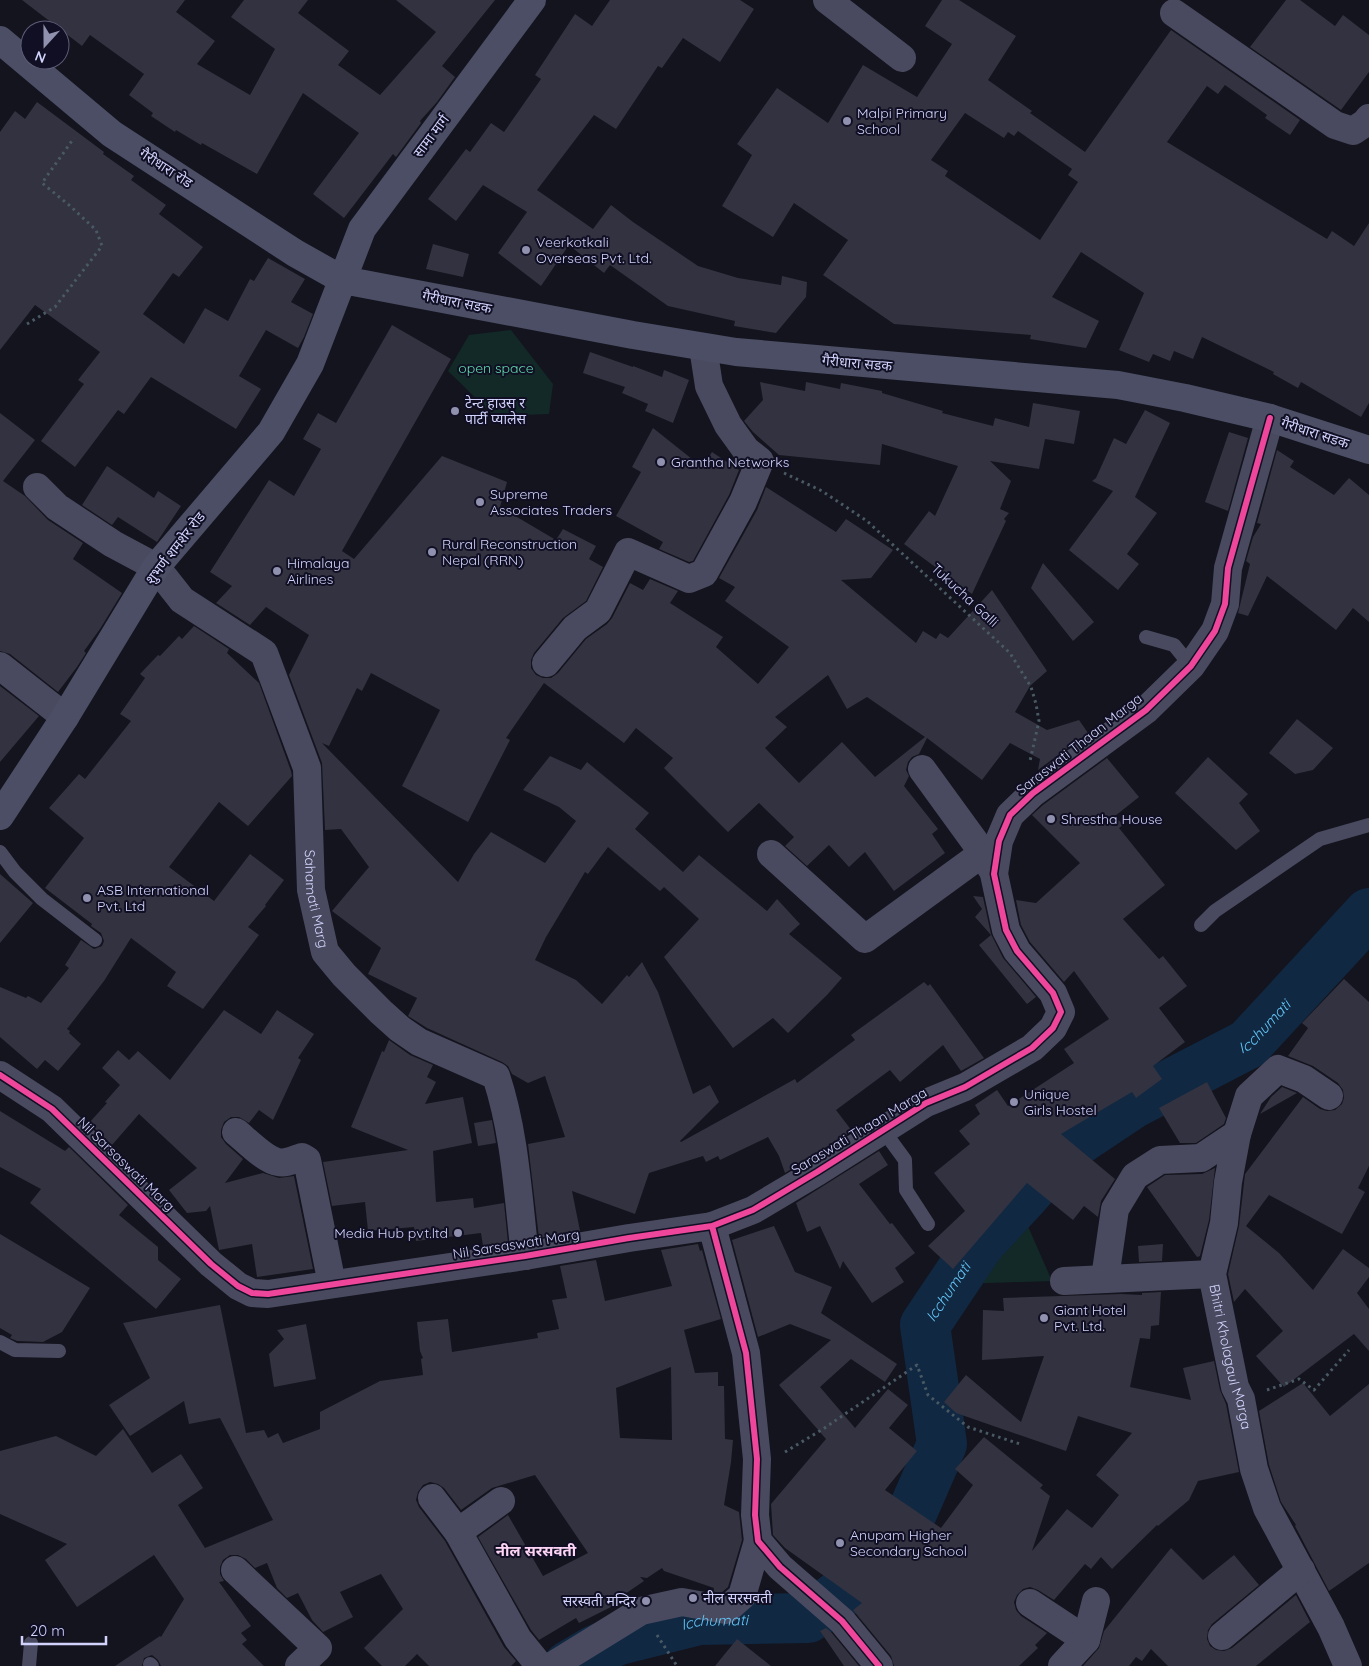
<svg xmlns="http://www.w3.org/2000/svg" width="1369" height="1666" font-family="Quicksand,'Noto Sans Devanagari',sans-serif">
  <rect width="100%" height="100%" fill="#14141e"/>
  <path fill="#122927" d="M511,330l42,54 -4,30 -55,2 -46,-45 21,-36z
    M1020,1208l32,73 -93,3z"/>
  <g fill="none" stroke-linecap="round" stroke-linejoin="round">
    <path stroke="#102842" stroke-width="50" id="s1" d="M568,1666l27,-16 24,-10 80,-20 109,-2 48,-36 45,-44 41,-94 -17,-119 55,-82 42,-45 43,-49 69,-46 114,-59 121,-131"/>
  </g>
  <path fill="#323240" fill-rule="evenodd" d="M22,0h163l-9,12 39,29 -18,23 53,31 25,-46 -44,-32 13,-17h64l-10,13 51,38 -11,14 42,30 56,-63 -40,-32h99l-53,66 13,11 -18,25 -17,19 1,2 -25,34 -3,-3 -49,64 -31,-24 46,-61 -56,-40 -46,81 -55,-31 -1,2 -25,-15 -1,2 -24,-16 2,-3 -24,-18 15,-21 -54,-39 -8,11z
    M610,0h130l14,9 -34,53 -37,-24 -21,30 -4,-2 -42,63 -22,-14 -57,75 56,39 18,-24 22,17 65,44 40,12 43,7 1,-9 25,6 -1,15 -30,36 -42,-7 1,-5 -67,-15 -58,-41 -6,8 -35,-28 -28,41 -43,-33 29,-41 -44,-27 -27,36 -28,-22 38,-50 4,3 21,-29 13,9 37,-53 -6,-4 40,-61 17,12z
    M942,0h17l57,36 -28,44 44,31 -2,2 55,39 86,-122 129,90 -10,15 -25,-17 2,-3 -42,-30 -7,9 -11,-8 -40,56 160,97 5,-8 22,15 15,-23v180l-8,14 -60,-35 -3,6 -25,-14 1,-2 -72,-35 -9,22 -19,-8 -4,10 -17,-7 -4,8 -30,-12 25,-57 -63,-41 -29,45 47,24 -13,27 -56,-9 1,-4 -137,-11 -71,-49 25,-35 -54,-37 -21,34 -51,-31 30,-51 -15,-11 40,-56 51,35 35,-58 54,32 35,-53 -27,-18zM965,113l39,25 4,-6 6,4 4,-5 54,38 -4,6 10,7 -38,58 -95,-64 3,-5 -17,-11z
    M1286,0h14l35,26 8,-11 26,20v37l-28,38 -91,-63z
    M37,102l67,50 -1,2 31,22 -3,4 35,25 -7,9 44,33 -24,30 -6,-4 -30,41 41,30 21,-36 23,13 22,-42 4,2 14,-23 37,21 -14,23 22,12 -9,23 -6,11 -32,-18 -27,46 22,13 -25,40 -85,-52 -27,37 -6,-4 -43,57 -34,-26 43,-57 -6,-4 22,-28 -65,-47 -35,45v-218l15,-21 10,8z
    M433,244l36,10 -6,23 -37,-8z
    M392,325l59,34 -109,192 12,8 88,-103 65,26 -7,25 56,33 7,-11 33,17 -7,13 14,8 -17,34 -23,17 -29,35 -3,7v8l5,7 7,3h8l7,-5 28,-34 21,-15 5,-6 18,-35 13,7 7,-11 28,12 -8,12 53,34 -7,10 42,37 31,-37 -64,-46 10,-14 -16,-9 38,-68 9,-23 70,45 10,-13 47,31 -22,28 -30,2 75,63 7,-12 13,8 4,-6 8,5 44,-48 55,81 -17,15 -15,26 32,18 32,-10 9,13 -50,37 2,-11 -30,-16 -28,37 -55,-42 -8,16 -7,3 -4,5 -2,8 3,6 -5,10 34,43 -6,5 13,19 -51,38 -29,-39 -16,15 -20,-22 -22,21 -22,-20 9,-9 -35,-34 -31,29 -64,-64 9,-10 -37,-30 -12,15 -80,-60 -38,55 4,2 -42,82 -66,-36 38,-76 -69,-37 -9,18 -5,-3 -28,58 -7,-3 136,139 16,-28 17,-22 54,31 31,-42 -17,-14 -36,-17 27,-34 31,14 6,-8 62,51 -14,16 48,43 16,-17 68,56 10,-12 23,25 -11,10 53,44 -15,17 -39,38 -15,-15 -40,30 -69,-91 35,-38 -35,-32 -4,4 -52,-44 -20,27 -3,-2 -39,65 -11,23 41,20 26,24 25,-29 2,2 13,-15 16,30 35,102 17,-9 9,17 -39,39 1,1 114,-63 2,4 58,-43 -4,-5 73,-53 4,4 2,-2 54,74 -23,13 -18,-26 -43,37 -10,-12 -54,40 16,21 -67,42 -6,-17 -11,-19 -48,23 -2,-4 -12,6 -3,-6 -54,17 -14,41 -63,-23 8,40 -41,7 -11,-94 37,-7 -20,-61 -17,7 -16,-9 -4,-8 -6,-4 -75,-34 -19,-12 9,-18 -49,-24 13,-26 -49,-37 37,-44 -28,-38 -16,1 -3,-67 -33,-88 20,-40 -43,-28 -16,18 -34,-22 16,-17 -22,-14 59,-92 25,16 27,-47 -18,-10 15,-26 18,10zM828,675l19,34 20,-12 58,40 -50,40 -33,-35 -43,41 -34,-35 22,-21 -12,-10z
    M590,352l43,15v-1l29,11 2,-7 25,10 -16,43 -28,-12 3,-7 -26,-11 3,-6 -42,-14z
    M760,382l45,9 1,-9 34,7 1,-6 41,8v2l61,18 -1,2 51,13 2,-8 34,9 4,-24 47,8 -6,33 -29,-5 -6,30 -49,-8 21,20 -11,28 9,4 -5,6 2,2 -34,73 -68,-50 25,-33 6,5 23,-50 -76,-22 -2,21 -101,-10 -26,-23 -9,-11 19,-21z
    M1145,410l25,13 -35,74 22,16 -30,41 12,10 -21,26 -49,-40 44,-59 -21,-10 4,-3 18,-40 12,6z
    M0,413l35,27 -32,41 22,15 23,24 35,23 -10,16 49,34 -22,36 -16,22 2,2 -9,14 -19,25 -48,-38 -10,-3z
    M653,428l49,39 10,-15 27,18 -10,25 -36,66 -4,1 -30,-13 4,-7 -47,-26 25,-44 -9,-5z
    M1229,432l19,6 -20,73 -23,-9z
    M1277,450l17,11 -4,6 44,28 15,-17 20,17v127l-16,-14 -17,22 -69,-54 -19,40 -10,-3 12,-49 -4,-3 7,-24 8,-13 -4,-1z
    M107,466l47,32 4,-7 23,15 -24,36 -39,-25 -6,8 -30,-20z
    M1043,563l51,59 -21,19 -42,-53z
    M194,626l35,23 -2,4 32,30 32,88 1,5 -44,50 -29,-24 -50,65 45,34 36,-47 34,26 -19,25 1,1 -18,21 11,8 -56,74 -36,-23 9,-14 -45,-34 -27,43 -37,48 3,2 -1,2 12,11 -23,27 -13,-11 -8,9 -37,-32v-50l26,11 2,-2 13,7 28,-35 -4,-3 16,-25 13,9 8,-3 2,-5 -3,-8 -10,-7 1,-2 -47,-36 39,-50 -35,-30 30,-34 6,5 46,-58 -11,-7 25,-36 -5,-4 18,-19 2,1 19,-20 3,3z
    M0,686l39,30 -39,46z
    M1297,719l36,29 -20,22 -18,4 -26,-21z
    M1208,757l40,37 -9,9 21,28 -24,19 -61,-57z
    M1107,758l32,39 -24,19 8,9 -4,3 46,57 -42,34 36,40 4,-3 24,30 -28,22 26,34 -32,24 9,13 -26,19 -4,-6 -71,42 54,45 -14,22 -3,16 -14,-11 -11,14 -46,-37 -74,86 -25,-23 37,-35 -31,-38 36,-29 -11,-13 21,-17 -5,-9 22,-15 11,16 66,-43 -10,-14 45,-30 -35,-48 -10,11 -34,-40 -9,-17 -5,-25 20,3 44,-40 -48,-48 11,-10z
    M0,874l33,29 -33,40z
    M973,896l10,1 8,37 12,24 33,39 -9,7 -48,-59 12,-10 -16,-18 7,-8z
    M1344,979l25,23v164l-11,22 7,4 -23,42 -73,-39 -23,31 33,27 34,37 30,-41 26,19v9l-12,16 12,16v42l-15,-17 -70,53 -28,-31 27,-25 -38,-42 -11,13 -6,-28 11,-48 6,-52 58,-77 17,12 7,2 8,-1 7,-6 2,-6 -1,-8 -5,-7 -25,-17 -25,-10 20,-28 -6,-5z
    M224,1010l37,24 16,-24 37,24 -16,24 3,2 -28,60 -14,-10 -10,13 -10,-6h-8l-7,5 -3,8v7l5,7 17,15 -18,24 38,-10 16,5 15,-2 19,93 -56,8 -5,-33 -33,6 -9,-44 -4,5 -19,2 -18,-23 28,-22 -58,-54 -27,31 -23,-22 18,-20 -2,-1 15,-17 -18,-17 16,-18 11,10 9,-9 32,29z
    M389,1040l21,15 23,10 -6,12 9,5 -11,22 38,-7 9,46 -39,8 3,51 37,-4 1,10 30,-5 4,40 -25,3 -2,-13 -65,8 -2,-14 -46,4 -3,-29 -33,4 -9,-44 85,-12 -57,-23 31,-76 2,1z
    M1207,1082l19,36 -2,6 -28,19h-16l-21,-35z
    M1282,1087l15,6 -37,21 11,-17z
    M0,1111l65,40 4,-4 59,58 -9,10 39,32v13l23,19 -25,30 -126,-106 11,-14 -41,-22z
    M492,1120l4,23 -18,3 -4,-23z
    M879,1151l9,14 -29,19 31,40 2,-1 23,30 -20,15 9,14 -32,21 -29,-42 -3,8 -20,-43 -13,6 -11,-29z
    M1215,1168l-6,52 -9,36 -3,1 -50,-70 18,-12 37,-1z
    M774,1226l21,46 37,15 -11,26 76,51 -12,18 -34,-23 -31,28 35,41 33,-39 20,16 -19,23 28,23 -32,39 56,38 32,-43 -18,-16 29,-32 59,48 -3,3 10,8 -18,55 35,-42 25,19 27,-33 -23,-20 36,-42 -54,-17 -12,35 -110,-38 -12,-11 22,-27 55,47 23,-66 -62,4 1,-50 21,1 -1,-13 118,-4 21,1v-2l19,-1 -2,33 -8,1 -1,13 -10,-1 -10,49 61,13 -8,-32 31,-7 6,29 6,14 13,68 -41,9 -9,19 -31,26 -1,-1 -45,44 -11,-12 -10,12 -6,-5 -31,36 -16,-10 -8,-3 -7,2 -6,6 -3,7 2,8 5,6 26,17 -12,12 3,3 -19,18h-125l-3,-10 -38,-46 9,-7 -77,-55 -12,-13 -2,-31 55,-65 -47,-54 52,-45 -41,-16 -32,13 -26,-97z
    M0,1234l90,54 -28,44 -19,10 -26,-1 -7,-3 2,-3 -12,-7z
    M698,1244l2,7 2,-1 19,69 -37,11 11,43 23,-1v14h6l1,53 8,1 -2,22 -7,43 15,7 3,28 -14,47 -7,6 -8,-1 1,-4 -50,-17 -2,-3 -15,10 -7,-1 4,4 -22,15 3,4 -46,23 -3,-5 -37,22 -8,-10 -53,-93 30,-22 35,61 45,-23 -53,-78 -43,13 -31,22 -17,-22 -6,-4 -8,-2 -7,3 -5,7 -2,8 3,7 26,34 59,106 12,14 -5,5h-82l-12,-12 -12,12h-23l-18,-18 39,-39 -22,-35 -41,18 13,25 -30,15 -11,-12 -14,-27 -11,5 -10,-10 -10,-25 -12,5 -9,-9 -8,-4h-8l-7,5 -3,7v7l4,7 -5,1 32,44 -10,7 6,7 -5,4 22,22h-103l-3,-6 -6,-5 -8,3 -2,8h-27l45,-30 1,1 23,-38 -30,-44 -77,52 -32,-47 22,-16 -67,-30v-63l56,-15 40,20 27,-27 29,44 29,-19 22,34 -25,17 27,43 68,-28 -53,-102 -31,6 -5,-23 -54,35 -21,-31 41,-27 -27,-55 97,-18 26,128 18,-3 4,8 10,-5 5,10 37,-14v-17l60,-31 43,-6 -2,-16 2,-1 -3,-7 -3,-29 31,-3 4,33 86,-14 -1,-5 22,-4 -7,-29 15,-2 -7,-32 36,-6 9,41 67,-15 -11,-36zM671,1367l1,73 -52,-2 -4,-50z
    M1163,1244l-1,17 -23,1 -1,-16z
    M306,1324l10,55 -42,8 -5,-33 15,-15 -7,-9z
    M1303,1383l27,33 39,-32v179l-40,28 -34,-65 1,-1 -15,-23 -12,-37 -10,-54z
    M1171,1548l32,32 31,-25 25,30 -47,39 -4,6 -1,9 3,7 6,4 8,1 8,-3 64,-53 14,27 -54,44h-88l-17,-17 -9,12 -6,-4 -7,9h-46l16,-18 5,-17z
    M826,1628l5,4 28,34h-15l-24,-35z
    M737,1639l34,27h-56z"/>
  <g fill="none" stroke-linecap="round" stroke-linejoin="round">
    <path stroke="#4a5a64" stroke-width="3" stroke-dasharray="2.5 4" stroke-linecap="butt" d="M27,324l28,-17 47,-61 -6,-16 -27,-25 -27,-22 32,-45
      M784,473l38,18 45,30 143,132 21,34 5,17 3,17 -9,40
      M1267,1390l32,-11 15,11 35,-40
      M785,1452l38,-23 94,-64 11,30 40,32 52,17
      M657,1635l20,31"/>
    <path stroke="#494a5f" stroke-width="14" d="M1146,637l28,8 17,21
      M0,852l15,20 27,27 53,41
      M1201,925l14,-14 105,-72 49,-14
      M883,1130l22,30 1,30 22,34
      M0,1342l15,8 44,1
      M150,1664l2,2
      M29,1666l2,-23"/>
    <g stroke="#494a5f" stroke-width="28">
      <path d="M827,0l75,58"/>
      <path d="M1174,13l161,112 18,6 12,-8 4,-5"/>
      <path id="s2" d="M37,487l20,20 56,37 43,23 26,33 82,53 43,115 4,122 14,62 19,23 37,37 19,17 19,13 77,34c19,57 22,120 29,180"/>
      <path d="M546,663l29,-35 23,-17 30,-59 61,27 15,-6 39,-71 17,-41 -14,-11 -18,-25 -19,-39 -6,-39"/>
      <path d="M0,666l65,51"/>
      <path d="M922,769l61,84 8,15"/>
      <path d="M771,854l94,85 118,-86"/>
      <path d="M0,1075l52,34 159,155 27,22 14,7 16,1 257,-38 104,-18 83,-12 34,127 11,106 -2,56 3,26 22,26 62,54 37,45"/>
      <path id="s3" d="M1329,1096l-25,-17 -26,-10 -29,27 -12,38 -9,48 -4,41 -12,51 23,113 6,12 13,70 13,39 64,119 17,39"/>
      <path d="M236,1132c10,8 29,28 42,30 8,2 17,-3 24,-5l5,3 25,124"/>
      <path d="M712,1226l41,-16 64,-38 109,-69 39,-16 67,-39 21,-20 8,-16 -8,-19 -36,-42 -11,-21 -12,-56 5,-33 11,-26 23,-22 113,-83 45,-44 24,-35 10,-27 3,-36 42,-150"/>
      <path d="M1105,1278l10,-69 20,-33 25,-16 41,-2 36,-24"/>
      <path d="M1064,1281l148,-7"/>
      <path d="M432,1498l26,34 60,107 22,27"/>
      <path d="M458,1532l43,-31"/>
      <path d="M235,1570l83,78 -19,18"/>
      <path d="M1030,1603l56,37"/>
      <path d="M1222,1636l79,-66"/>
      <path d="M552,1666l89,-55 41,-9 44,8 16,-14 16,-55"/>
      <path d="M1062,1666l24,-26 10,-39"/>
    </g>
    <path stroke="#4b4e65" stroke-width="28" d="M0,40l112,94 183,119 48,27 290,55 103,17 382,33 67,13 85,20 99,32
      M0,816l65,-99 91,-150 115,-135 39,-68 52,-135 170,-229"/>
    <defs>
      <path id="cycleway" d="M0,1075l52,34 159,155 27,22 14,7 16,1 257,-38 104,-18 83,-12 34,127 11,106 -2,56 3,26 22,26 62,54 37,45
        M712,1226l41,-16 64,-38 109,-69 39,-16 67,-39 21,-20 8,-16 -8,-19 -36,-42 -11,-21 -12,-56 5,-33 11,-26 23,-22 113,-83 45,-44 24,-35 10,-27 3,-36 42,-150"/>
    </defs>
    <use href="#cycleway" stroke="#100f23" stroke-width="9"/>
    <use href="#cycleway" stroke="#ed469a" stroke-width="6"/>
  </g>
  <g fill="#9090af" stroke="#100f23" stroke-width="2">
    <circle cx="847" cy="121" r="5"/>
    <circle cx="526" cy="250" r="5"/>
    <circle cx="455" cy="411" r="5"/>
    <circle cx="661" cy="462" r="5"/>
    <circle cx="480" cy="502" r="5"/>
    <circle cx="432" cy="552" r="5"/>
    <circle cx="277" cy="571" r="5"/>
    <circle cx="1051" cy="819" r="5"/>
    <circle cx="87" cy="898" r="5"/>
    <circle cx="1014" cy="1102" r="5"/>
    <circle cx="458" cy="1233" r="5"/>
    <circle cx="1044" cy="1318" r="5"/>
    <circle cx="840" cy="1543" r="5"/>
    <circle cx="693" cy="1598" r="5"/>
    <circle cx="646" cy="1601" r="5"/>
  </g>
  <g text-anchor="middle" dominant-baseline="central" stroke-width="4" stroke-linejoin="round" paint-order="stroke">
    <g font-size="14" fill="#d2d3fd" stroke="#100f23" text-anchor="start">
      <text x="857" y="113">Malpi Primary<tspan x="857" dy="16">School</tspan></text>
      <text x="536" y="242">Veerkotkali<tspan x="536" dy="16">Overseas Pvt. Ltd.</tspan></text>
      <text x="465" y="403">टेन्ट हाउस र<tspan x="465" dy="16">पार्टी प्यालेस</tspan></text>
      <text x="671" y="462">Grantha Networks</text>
      <text x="490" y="494">Supreme<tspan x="490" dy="16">Associates Traders</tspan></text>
      <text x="442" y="544">Rural Reconstruction<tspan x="442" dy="16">Nepal (RRN)</tspan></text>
      <text x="287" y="563">Himalaya<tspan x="287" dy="16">Airlines</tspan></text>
      <text x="1061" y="819">Shrestha House</text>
      <text x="97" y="890">ASB International<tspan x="97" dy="16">Pvt. Ltd</tspan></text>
      <text x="1024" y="1094">Unique<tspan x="1024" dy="16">Girls Hostel</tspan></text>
      <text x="448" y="1233" text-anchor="end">Media Hub pvt.ltd</text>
      <text x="1054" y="1310">Giant Hotel<tspan x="1054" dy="16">Pvt. Ltd.</tspan></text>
      <text x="850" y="1535">Anupam Higher<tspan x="850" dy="16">Secondary School</tspan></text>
      <text x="703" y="1598">नील सरसवती</text>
      <text x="636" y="1601" text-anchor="end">सरस्वती मन्दिर</text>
    </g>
    <g font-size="14" fill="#d2d3fd" stroke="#100f23">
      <text transform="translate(431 136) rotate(-53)">सामा मार्ग</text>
      <text transform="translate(166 168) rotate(33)">गैरीधारा रोड</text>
      <text transform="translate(457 302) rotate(11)">गैरीधारा सडक</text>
      <text transform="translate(857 363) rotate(5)">गैरीधारा सडक</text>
      <text transform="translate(1315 433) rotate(18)">गैरीधारा सडक</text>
      <text transform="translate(175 548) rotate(-52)">शुभर्ण शमशेर रोड</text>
      <text transform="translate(965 595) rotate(43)">Tukucha Galli</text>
      <text transform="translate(1079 744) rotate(-38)">Saraswati Thaan Marga</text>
      <text stroke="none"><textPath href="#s2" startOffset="538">Sahamati Marg</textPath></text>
      <text transform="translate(859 1131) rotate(-31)">Saraswati Thaan Marga</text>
      <text transform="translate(126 1164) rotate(44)">Nil Sarsaswati Marg</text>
      <text transform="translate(516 1244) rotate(-9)">Nil Sarsaswati Marg</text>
      <text stroke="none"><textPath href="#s3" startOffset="365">Bhitri Kholagaul Marga</textPath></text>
    </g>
    <g font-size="14" fill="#61daad" stroke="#100f23">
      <text x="496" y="368">open space</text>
    </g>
    <g font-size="15" font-style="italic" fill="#65c6f8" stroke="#100f23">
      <text stroke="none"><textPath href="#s1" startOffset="1055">Icchumati</textPath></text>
      <text stroke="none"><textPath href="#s1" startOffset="635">Icchumati</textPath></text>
      <text stroke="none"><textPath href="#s1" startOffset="155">Icchumati</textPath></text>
    </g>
    <g font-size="15" font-weight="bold" fill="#fdd4f3" stroke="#100f23">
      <text x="536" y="1550">नील सरसवती</text>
    </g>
  </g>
  <g transform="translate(45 45) rotate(201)"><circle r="24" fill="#100f23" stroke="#5e5d7a"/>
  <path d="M0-4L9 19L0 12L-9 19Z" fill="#9090af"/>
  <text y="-8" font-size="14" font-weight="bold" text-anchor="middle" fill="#d2d3fd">N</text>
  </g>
  <path d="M22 1636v8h84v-8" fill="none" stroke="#d2d3fd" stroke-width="2.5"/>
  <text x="30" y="1636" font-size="15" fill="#d2d3fd" stroke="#100f23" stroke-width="4" paint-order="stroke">20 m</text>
</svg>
